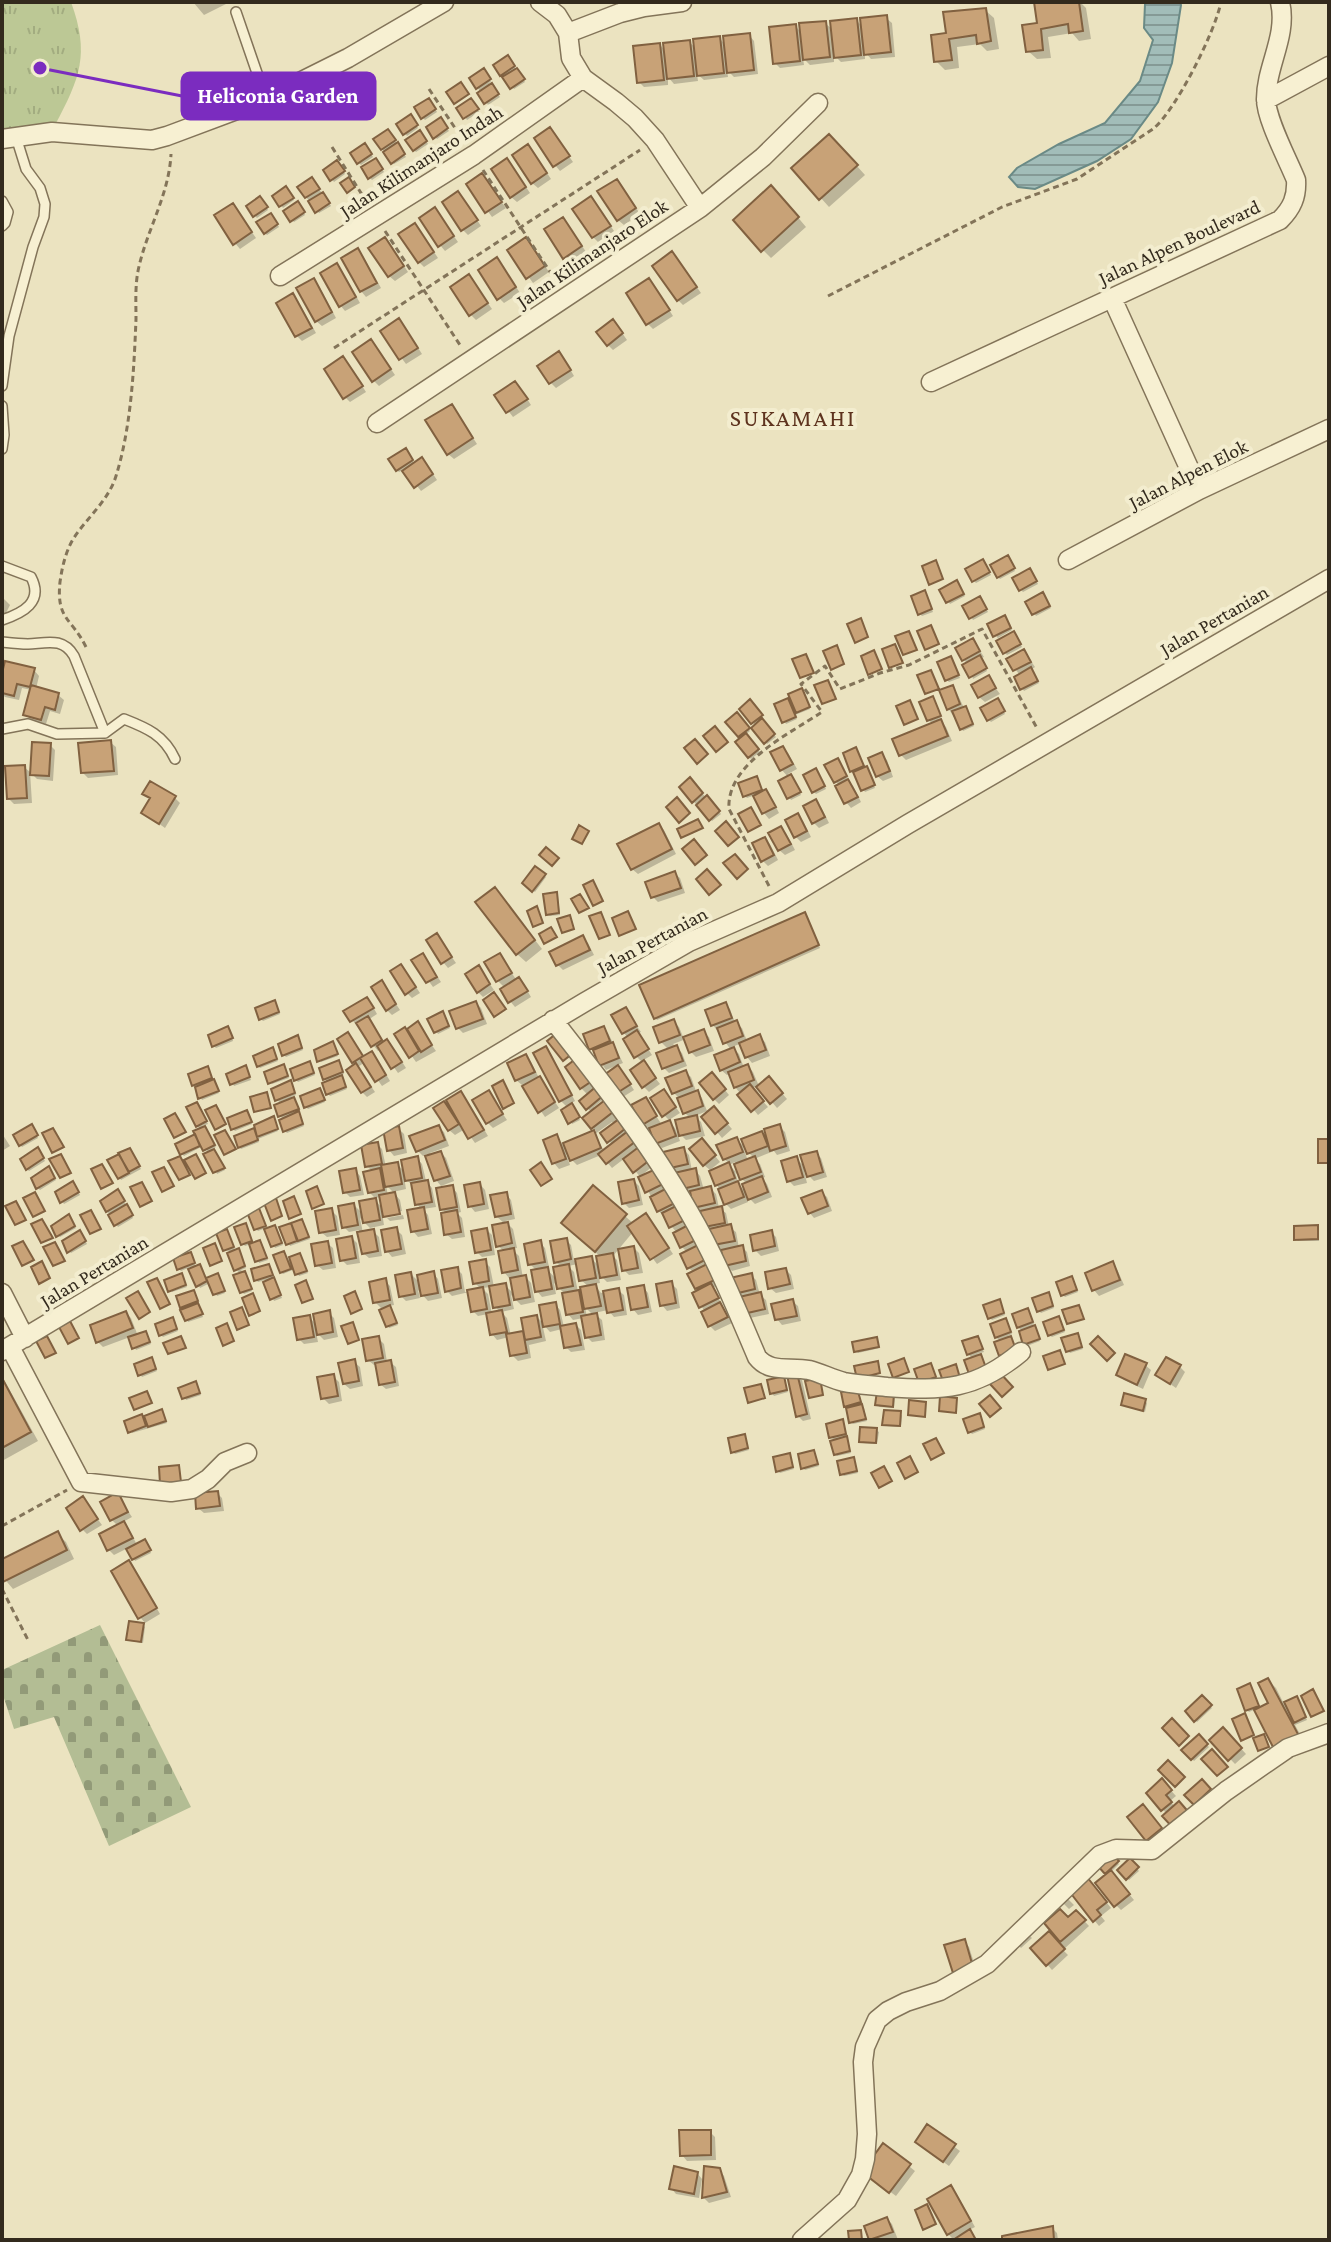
<svg xmlns="http://www.w3.org/2000/svg" width="1331" height="2242" font-family="'Crimson Pro',serif">
  <defs>
    <pattern id="cemetery-stones" width="16" height="16" patternUnits="userSpaceOnUse" patternTransform="scale(2)"><rect width="16" height="16" fill="#b3bd94"/><path d="M2 7V4a2 2 0 0 1 4 0v3zM10 15v-3a2 2 0 0 1 4 0v3z" fill="#929a78"/></pattern>
    <pattern id="park-tufts" width="24" height="20" patternUnits="userSpaceOnUse" patternTransform="scale(2)"><rect width="24" height="20" fill="#bcc895"/><path d="M3 7l-1-3M5 7V3M7 7l1-3M15 17l-1-3M17 17v-4M19 17l1-3" fill="none" stroke="#a2ac80"/></pattern>
    <pattern id="water-rules" width="6" height="5" patternUnits="userSpaceOnUse" patternTransform="scale(2)"><rect width="6" height="5" fill="#a2bdb9"/><path d="M0 2.5h6" fill="none" stroke="#859a96"/></pattern>
  </defs>
  <rect width="100%" height="100%" fill="#ebe3c0"/>
  <path fill="url(#cemetery-stones)" d="M100,1625l91,182 -82,39 -55,-129 -40,12 -12,-37v-22z"/>
  <path fill="url(#park-tufts)" d="M2,2h69c19,52 9,76 -16,123l-53,7z"/>
  <path fill="url(#water-rules)" stroke="#6a8a86" stroke-width="2" d="M1148,2h32l1,3 -9,58 -14,39 -27,37 -34,22 -62,28 -17,-2 -9,-10 8,-9 42,-24 46,-21 35,-42 13,-41 -9,-12 1,-24z"/>
  <path fill="#0003" fill-rule="evenodd" d="M193,2h37l-26,13z
    M1050,2h30l6,6 5,31 -12,2 -7,-8 -24,4 3,21 -14,1 -9,-8z
    M985,10l9,8 5,31 -12,2 -7,-7 -23,3 2,21 -14,2 -9,-9 12,-26z
    M886,18l6,5 3,34 -24,2 -6,-7v7l-24,3 -7,-7v7l-24,3 -7,-7 1,7 -24,3 -5,-5 20,-37 7,7 23,-10 8,7 23,-10 7,7z
    M749,35l5,6 4,33 -24,3 -7,-7 1,7 -24,3 -7,-6 1,7 -24,3 -6,-7v8l-24,2 -5,-5 21,-37 6,6 23,-9 7,6 23,-10 7,7z
    M509,59l16,23 -11,7 -12,-14z
    M485,73l6,9 -2,1 11,14 -12,8 -10,-17z
    M431,102l6,10 -12,8 -2,-2z
    M473,103l6,9 -12,8 -8,-12z
    M412,119l6,9 -11,8 -8,-11z
    M442,122l7,9 -12,8 -2,-2z
    M550,129l23,33 -13,9 -5,-6z
    M390,134l16,23 -12,7 -12,-15z
    M422,134l6,10 -12,8 -2,-2z
    M838,145l27,30 -36,32 -35,-39z
    M367,147l6,10 -12,8 -2,-2z
    M533,152l18,27 -13,9 -6,-5z
    M378,162l6,10 -12,8 -2,-2z
    M339,165l6,9 -11,8 -8,-11z
    M512,166l18,27 -13,9 -6,-5z
    M482,176l24,32 -14,9 -23,-32z
    M314,182l17,24 -12,7 -13,-16z
    M622,186l18,28 -16,11 -6,-5z
    M288,191l6,9 -11,8 -8,-11z
    M780,196l26,31 -35,31 -8,-8z
    M463,199l18,27 -13,9 -5,-5z
    M262,200l6,10 -11,8 -2,-2z
    M596,204l18,27 -16,11 -5,-5z
    M233,205l23,33 -16,11 -5,-6z
    M299,205l6,10 -11,7 -2,-2z
    M435,209l23,33 -13,9 -5,-6z
    M273,217l6,10 -12,8 -2,-2z
    M568,224l18,28 -16,11 -5,-5z
    M420,231l18,27 -14,9 -5,-5z
    M390,245l18,27 -13,9 -6,-5z
    M531,245l18,27 -16,11 -24,-33z
    M358,251l5,5 18,32 -15,9 -5,-6z
    M677,259l24,34 -18,12 -5,-5z
    M337,265l5,6 18,32 -15,8 -5,-6z
    M502,265l18,28 -16,10 -5,-5z
    M313,280l6,6 17,32 -14,8 -6,-5z
    M473,282l19,27 -16,11 -5,-5z
    M654,286l19,30 -20,13 -5,-5z
    M293,296l5,5 18,32 -14,8 -5,-5 -18,-32z
    M404,326l18,28 -16,10 -24,-32z
    M618,327l9,13 -14,10 -5,-5z
    M376,347l19,28 -16,11 -6,-6z
    M564,359l10,17 -18,12 -5,-5z
    M348,364l18,28 -16,10 -5,-5z
    M520,388l11,17 -18,12 -16,-21z
    M452,406l25,38 -23,15 -6,-5z
    M407,453l8,11 12,1 10,15 -16,11 -17,-22 -5,3 -2,-2z
    M1009,560l6,11 -15,8 -2,-2z
    M985,564l6,11 -15,8 -2,-2z
    M1032,573l6,11 -15,8 -2,-2z
    M959,585l6,11 -15,8 -8,-13z
    M926,595l7,17 -11,4 -2,-2z
    M2,597l8,8 -8,16z
    M1045,597l6,11 -15,8 -8,-13z
    M982,601l6,11 -15,8 -8,-13z
    M1006,619l6,11 -14,8 1,2 -10,-15z
    M1016,636l6,11 -15,8 -2,-2z
    M973,640l11,17 -3,1 6,13 -14,8 -5,-15 -4,-4z
    M1024,651l11,16 -4,3 8,13 -15,8 -8,-13 4,-2 -11,-17z
    M953,661l7,17 -11,4 -2,-2z
    M2,664l4,3 28,3 5,6 -3,13 22,6 6,5 -4,14 -10,-3 -4,13 -16,-5 -5,-5 7,-24 -10,-2 -3,12 -14,-3 -3,-3z
    M988,678l12,16 -15,8 -6,-5z
    M952,687l5,6 7,15 3,2 7,16 -11,5 -15,-23z
    M804,692l6,17 -15,6 2,4 -11,5 -9,-19z
    M935,701l6,17 -3,1 8,8 6,14 -46,19 -5,-5 32,-30 -4,-5z
    M997,701l8,13 -14,8 -2,-2z
    M750,702l13,16 -2,2 15,17 -9,7 -13,-16 2,-2 -15,-17z
    M736,715l14,16 -5,4 15,17 -9,7 -13,-16 4,-4 -14,-17z
    M110,742l6,5 2,28 -30,3 -6,-6z
    M50,745l5,5 -2,31 -16,-2 -5,-5z
    M783,748l5,5 9,16 -9,5 13,21 -10,5 -10,-18 8,-4 -8,-9z
    M856,750l19,38 -10,4 -20,-38z
    M881,754l6,6 6,17 -10,4 -6,-5z
    M839,762l9,16 -2,1 7,7 8,16 -10,6 -5,-6 -7,-17 -3,-3z
    M24,767l6,5 2,31 -18,1 -5,-5z
    M818,773l8,16 -10,5 -2,-2z
    M690,780l31,34 -9,7 -18,-19z
    M758,780l5,13 3,-1 5,5 8,16 -10,6 -5,-6 -9,-18 -8,3 -2,-2 -5,-11z
    M145,793l30,5 5,5 -15,25 -21,-15 7,-13z
    M816,802l5,5 8,16 -10,5 -5,-5z
    M798,815l5,6 8,16 -10,5 -5,-5z
    M659,825l5,5 12,24 -38,20 -6,-5z
    M781,828l5,5 9,17 -10,5 -6,-5z
    M765,839l5,5 8,16 -10,6 -5,-5z
    M536,869l10,8 -11,15 -11,-9z
    M674,873l6,5 5,15 -27,9 -5,-5z
    M495,889l47,60 -16,13 -9,-8z
    M556,894l2,2 2,19 -10,1 -3,-2z
    M806,917l14,31 -163,72 -2,-2z
    M437,936l19,27 -8,5 -5,-6z
    M583,938l5,5 6,12 -31,15 -5,-5z
    M414,961h13l14,21 -8,5z
    M504,961l13,20 2,-1 5,5 7,12 -16,10 -5,-6 -5,-13 -7,-7z
    M479,968l15,22 -11,7 -5,-5z
    M406,972l14,21 -8,5 -5,-5z
    M382,983l18,27 -8,5 -5,-5z
    M476,1003l5,5 6,16 -24,9 -5,-5z
    M276,1004l4,10 -17,7 -2,-2z
    M725,1004l5,5 5,14 7,5 5,13 12,-4 6,5 5,14 -18,7 -5,-6 -5,-14 -10,4 7,7 5,14 4,-2 5,6 6,14 -8,2 17,19 -10,8 -23,-28 -5,-14 -3,2 -6,-5 10,-20 -18,-25z
    M372,1005l5,9 -9,6 16,23 3,-2 5,5 14,22 -8,5 -17,-24 -3,2 -5,-6 -13,-20 -3,1 -11,-14z
    M625,1009l16,23 -3,1 14,22 -10,6 18,23 -11,8 -5,-5 -1,-24 -7,-7 -8,-18 -4,-5z
    M444,1016l6,12 -12,6 -8,-14z
    M674,1022l5,5 5,12 19,-7 6,5 5,14 -18,6 -5,-5 -5,-13 -13,5 9,9 5,13 -18,7 -5,-5 5,-18 -8,-8z
    M417,1024l19,27 -20,11 -19,-27z
    M603,1028l5,5 15,30 -17,7 -15,-22z
    M230,1031l3,10 -17,7 -2,-2z
    M348,1035l16,23 13,1 13,22 -8,5 -17,-24 -7,5 17,25 -8,5 -5,-5 -5,-27 -3,-4z
    M299,1040l4,10 -17,7 -2,-2z
    M333,1044l5,12 -17,6 -2,-2z
    M545,1048l6,6 24,47 -5,3 10,16 -8,4 -4,-16 -7,-7z
    M274,1051l4,10 -18,7 -2,-2z
    M526,1056l5,6 8,16 20,30 -14,9 -22,-32h-1l-6,-5z
    M576,1061l30,36 -12,10 2,3 9,-7 49,62 -13,11 16,-6 61,115 -5,3 19,35 -17,8 -5,-5 -5,-14 -11,-18 5,-3 -3,-3 -2,-15 -5,-5 -2,-16 -5,-5 -5,-14 -18,-22 -18,-33 -16,-20 -13,10 -11,-13 -24,10 -11,-11 4,11 -11,4 -5,-6 -8,-22 11,-4 6,8 33,-14 -4,-4v-14l-11,-12 7,-6 -7,-7zM612,1122l3,3 -6,16 4,4 -9,6 -9,-17z
    M340,1064l4,10 -4,2 7,13 -17,7 -2,-2v-11l-3,-4z
    M311,1065l4,10 -17,7 -2,-2z
    M284,1066l5,12 -17,6 -2,-2z
    M207,1068l12,25 -17,7 -8,-15z
    M246,1068l5,12 -17,6 -5,-11z
    M685,1072l6,5 5,14 6,7 5,13 -12,5 6,6 4,14 -19,4 -5,-5 9,-17 -5,-5 -6,-15 -6,-6z
    M623,1073l11,17 -11,7 -5,-5z
    M717,1080l12,15 -10,9 -5,-5z
    M291,1083l5,12 -5,2 5,4 3,10 -2,1 7,14 -17,7 -2,-2 -1,-11 -4,-4 2,-12 -5,-4z
    M774,1084l13,15 -10,9 -5,-6z
    M320,1090l5,12 -17,7 -2,-2z
    M664,1091l16,22 -11,7 -5,-5z
    M488,1092l19,28 -14,8 -5,-5z
    M461,1093l5,6 22,37 -13,7 -10,-14 -10,6 -6,-5 9,-13z
    M645,1099l17,26 7,-3 6,6 5,13 -18,7 -5,-5 -6,-16 -2,2 -5,-6z
    M198,1107l10,17 -6,2 14,21 -4,2 13,21 -8,4 -8,-21 -6,-7 -19,10 -2,-2 20,-24 -5,-4z
    M249,1114l3,10 -17,7 -2,-2z
    M719,1114l13,15 -10,9 -5,-6z
    M273,1119l5,12 -20,8 1,3 -18,7 -2,-2 -3,-10z
    M438,1127l6,5 5,14 -19,7 1,3 10,-3 5,5 8,23 -13,5 -5,-6 -9,-26 -4,2 -6,-6z
    M780,1127l5,5 5,19 -13,4 -3,-4 -20,8 6,5 5,13 -3,1 5,6 5,13 -17,7 -10,-10 3,8 -17,7 -5,-5 -15,-32 19,-8 -6,-5 -5,-13 17,-7 12,11 -4,-10 17,-7 9,9 -3,-12zM743,1147l11,11 -6,3zM735,1162l6,15 -12,-12zM735,1172l12,12 -3,1 3,8 -8,-8z
    M33,1128l5,10 -16,9 -2,-2z
    M398,1128l6,6 3,19 -13,3 -5,-6z
    M3,1135l7,11 -8,5v-15z
    M377,1144l5,5 4,18 11,-3 9,9 11,-15 5,6 4,17 6,7 4,19 -13,2 5,6 4,19 -14,3 -5,-6 9,-21 -5,-6 -3,-17 -10,-10 2,12 -13,3 -7,-7 2,11 7,-2 5,6 2,11 -16,3v3l-4,-4 2,12 -14,3 -10,-10 3,15 10,-2 6,6 3,19 -13,2 -6,-5 -4,-23 -10,2 -5,-5 10,-22 10,10 11,-15 8,9 -2,-12 -6,1 -6,-6 4,-20 -6,-6z
    M707,1146l13,16 -10,8 -6,-5z
    M684,1150l5,5 3,16 3,-1 5,6 4,14 7,-1 5,5 3,14 7,5 3,14 7,5 3,16 3,-1 5,5 3,14 -18,5 -6,-6 -3,-16 -3,1 -5,-6 -4,-12 -6,-6 -5,-14 -5,-5 -3,-15 -7,2 -6,-5 -3,-17 -3,1 -5,-5z
    M40,1152l5,9 -16,10 -2,-2z
    M131,1152l10,17 -20,11 -11,-19z
    M816,1153l5,5 6,19 -13,4 -10,-10 3,12 -13,3 -5,-5 7,-23 10,10z
    M355,1170l5,6 4,19 -14,2 -5,-5z
    M51,1171l5,9 -16,10 -2,-2z
    M634,1181l5,5 4,19 -14,3 -5,-5z
    M480,1184l5,6 4,19 -14,3 -5,-6z
    M74,1185l6,10 -16,9 -7,-11z
    M452,1187l5,6 4,19 -4,1 5,5 3,19 -13,2 -6,-5 1,-20 -5,-5z
    M593,1188l41,36 17,-3 22,33 -16,10 -24,-32 -20,24 4,4 4,20 -14,2 -9,-9 2,10 -6,1 7,9 17,-3 6,5 3,20 -13,2 -6,-7 -14,3 8,7 3,20 -13,2 -5,-5 -4,-19 -10,2 -5,-6 -4,-21 -10,-10 2,11 -14,3 -5,-6v-20l-7,-7 10,-21 5,5 4,19 -3,1 11,12 5,-12 -6,-6 10,-22 5,5 3,16 17,-3 9,9 1,-10 -26,-22zM578,1264l3,16 8,7 -5,12 -6,-7 -4,-20 -6,-6zM585,1307l9,9 -7,1z
    M821,1192l6,5 5,14 -18,7 -5,-6z
    M120,1194l13,24 -15,9 -11,-16z
    M506,1194l5,6 4,19 -10,2 8,8 4,19 -5,1 7,7 4,22 3,-1 5,6 4,19 -14,3 -10,-10 3,14 -13,3 6,6 4,18 15,-3 11,-16 8,8 10,-21 5,6 4,17 12,-2 5,5 4,20 -14,2 -5,-5 -4,-18 -12,3 -8,-9 4,18 -17,4 2,13 -13,3 -6,-6 -3,-18 -12,3 -5,-6 -4,-20 -10,2 -5,-5 -4,-19 -17,4 -5,-5 10,-22 5,5 3,18 16,-3 -6,-6 10,-21 5,5 4,20 11,-2 10,10 -3,-18 -3,1 -5,-6 1,-20 -7,-6 7,-22 -9,-8zM491,1287l4,20 6,5 -9,2 -4,-20 -6,-6z
    M331,1210l6,6 3,19 -13,2 -6,-5z
    M260,1212l7,18 8,-3 8,18 -8,3 -9,-20 -8,3 -2,-2z
    M403,1215l1,4 -14,2 -3,-3z
    M70,1219l6,9 -16,9 -2,-2z
    M302,1221l8,18 -20,7 -8,-18z
    M247,1227l7,17 6,-2 2,2 6,16 -9,3 -8,-19 -6,2 -2,-2z
    M1317,1227l2,2v12h-21l-2,-2z
    M397,1230l5,5 4,19 -14,3 -5,-6z
    M487,1230l5,5 3,20 -13,2 -5,-5z
    M227,1231l9,21 4,1 6,15 -5,2 5,5 6,16 -8,3 -2,-2 -1,-17 -5,-6 -7,-18 -4,-1z
    M771,1232l5,5 3,14 -18,5 -6,-6z
    M82,1235l5,9 -16,9 -2,-2z
    M352,1238l5,5 3,20 -13,2 -5,-5z
    M327,1243l6,5 3,20 -13,2 -6,-5z
    M634,1248l5,5 4,20 -14,2 -5,-5z
    M284,1253l4,7 11,-5 9,18 -9,3 -4,-7 -12,5 -2,-2z
    M192,1256l4,12 10,12 11,-4 2,2 6,15 -8,3 -7,-13 -10,5 -10,-21 -9,4 -2,-2z
    M1112,1264l5,5 7,16 -25,11 -5,-6 -7,-16z
    M268,1266l14,32 -8,3 -9,-21 -7,2 -2,-2z
    M786,1270l5,5 3,14 -18,4 -6,-5z
    M433,1273l5,6 4,19 -14,3 -10,-11 2,8 -14,3 -5,-5 10,-22 10,10z
    M751,1275l5,5 4,15 6,5 3,14 -19,4 -14,-25z
    M182,1276l5,11 -15,5 -2,-2z
    M1072,1278l6,14 -13,5 -2,-2z
    M385,1281l5,5 4,19 -6,1 4,4 6,15 -9,3 -6,-18 -8,-8z
    M672,1284l5,5 3,19 -13,3 -5,-6z
    M643,1287l5,6 4,19 -14,3 -5,-6z
    M195,1294l4,9 -2,1 6,13 -15,5 -3,-12 -3,-3z
    M1050,1297l4,11 -13,5 -2,-2z
    M792,1301l6,5 3,15 -19,4 -5,-6z
    M1001,1303l4,12 -13,5 -2,-2z
    M1028,1311l6,13 -2,1 4,5 4,11 -13,5 -4,-14 -5,-5z
    M126,1313l5,5 7,18 9,-1 4,9 -15,6 -6,-13 -27,10 -5,-5z
    M329,1313l5,5 4,19 -14,3 -8,-8 2,10 -14,2 -5,-5 10,-22 8,8z
    M1059,1319l6,13 -13,5 -3,-2z
    M1006,1321l6,13 -4,2 4,4 -9,17 -2,-2v-13l-5,-5z
    M175,1322l3,9 -15,6 -2,-2z
    M1077,1335l6,14 -13,4 -2,-2z
    M378,1338l6,6 3,18h3l6,5 3,19 -13,3 -6,-5 -3,-19h-3l-6,-5z
    M977,1338l7,14 -7,2 5,4 -9,1 -5,-5z
    M876,1339l4,9 -22,5 -2,-2z
    M153,1362l4,9 -15,6 -2,-3z
    M354,1362l6,5 3,19 -13,3 -6,-5z
    M1145,1365l6,5 -8,19 -19,-9 -6,-5z
    M1180,1367l5,5 -9,16 -19,-13z
    M797,1375l5,5 9,39 -8,2 -5,-5z
    M2,1376l36,65 -36,20z
    M333,1376l6,6 3,19 -13,3 -6,-6z
    M783,1378l5,14 -14,4 -2,-3z
    M196,1384l5,11 -15,5 -5,-11z
    M859,1392l3,12 -2,1 4,3 3,13 -14,3 -2,-2 -1,-13 -4,-3z
    M893,1394l2,3 -1,11 -14,-1 -3,-2z
    M1145,1401l2,2 -2,9 -22,-7z
    M161,1411l6,12 -35,10 -2,-2 -3,-9z
    M900,1413l2,3 -1,11 -14,-1 -3,-2z
    M981,1418l4,11 -13,5 -2,-2z
    M842,1422l5,14 -3,1 4,4 3,12 -14,3 -2,-2v-13l-4,-4z
    M876,1430l3,2 -2,12 -14,-1 -2,-2z
    M744,1436l5,14 -14,4 -2,-2z
    M814,1452l5,14 -14,4 -2,-2z
    M789,1455l5,14 -14,4 -2,-2z
    M853,1459l5,14 -14,3 -2,-2z
    M217,1493l5,5 2,13 -20,2 -6,-5z
    M117,1495l15,22 -9,5 6,7 8,16 10,-1 4,9 -16,8 -7,-13 -14,7 -5,-5 9,-24 -6,-6z
    M83,1499l19,26 -15,9 -5,-5z
    M57,1534l9,8 8,17 -61,30 -11,-13v-15z
    M129,1563l5,5 26,46 -15,9 -5,-6z
    M143,1625l2,2 -2,16 -13,-2 -2,-2z
    M1268,1680l8,8 8,16 12,-6 2,2 9,20 -12,5 11,20 -30,3 -20,-39 -7,3 -2,-2 4,-22 9,22 11,-6z
    M1202,1698l10,10 -15,14 -10,-11z
    M1223,1729l23,25 -11,10 -23,-24z
    M1199,1737l10,10 -15,14 -10,-11z
    M1162,1781l14,15 -6,5 5,6 -8,7 -19,-20z
    M1148,1812l18,22 -13,11 -5,-6z
    M1110,1855l9,9 -8,8 23,28 -13,10 -5,-5 -7,-30 -10,-10z
    M1130,1861l9,10 -10,9 -9,-10z
    M1092,1884l19,24 -10,8 4,5 -6,5 -5,-6z
    M1068,1899l6,6 -5,4 -6,-6z
    M1076,1912l13,14 -26,24 5,5 -16,15 -19,-22z
    M1027,1933l5,5 -11,10 -5,-5z
    M964,1941l5,6 8,25 -17,6z
    M928,2127l32,24 -11,15 -26,-19z
    M710,2132l5,5 1,23 -29,1 -5,-6z
    M884,2146l31,25 -19,25 -26,-19z
    M706,2168l13,2 5,6 7,21 -22,6 -5,-5z
    M697,2173l5,6 -3,19 -23,-4 -5,-6z
    M951,2188l5,5 19,34 -6,3 9,10h-24l-6,-6z
    M887,2219l5,5 6,16h-27l-4,-13z
    M1052,2228l5,5 1,7h-54z"/>
  <path fill="#c8a277" stroke="#816140" stroke-width="2" d="M1034,2h45l4,29 -14,2 -1,-9 -27,5 2,21 -17,2 -4,-27 15,-2z
    M986,8l5,33 -14,3 -1,-9 -27,4 3,21 -18,2 -3,-27 15,-2 -3,-21z
    M887,15l4,37 -27,3 -4,-37z
    M857,18l4,37 -27,3 -4,-37z
    M826,21l4,36 -27,3 -4,-37z
    M796,24l4,37 -27,3 -4,-37z
    M750,33l4,37 -27,3 -4,-37z
    M720,36l4,37 -27,3 -4,-37z
    M690,40l4,36 -27,3 -4,-36z
    M660,43l4,37 -27,3 -4,-37z
    M508,55l7,11 -15,10 -7,-11z
    M484,68l7,11 -15,10 -7,-11z
    M517,68l8,11 -15,10 -8,-12z
    M461,82l8,12 -15,10 -8,-12z
    M492,83l7,11 -15,10 -7,-11z
    M429,98l7,11 -15,10 -7,-12z
    M471,98l8,11 -16,10 -7,-11z
    M411,114l7,11 -15,10 -7,-11z
    M441,117l7,11 -15,11 -7,-12z
    M550,127l20,29 -17,11 -19,-29z
    M388,129l8,11 -15,10 -8,-11z
    M420,130l7,11 -14,10 -8,-11z
    M829,134l29,31 -39,35 -28,-32z
    M398,142l7,12 -14,10 -8,-12z
    M365,143l7,11 -15,10 -7,-11z
    M528,144l19,29 -16,11 -19,-29z
    M376,158l7,11 -15,10 -7,-12z
    M507,158l19,29 -16,11 -19,-29z
    M337,160l8,11 -15,10 -7,-11z
    M482,173l20,29 -17,11 -19,-29z
    M312,177l8,12 -15,9 -8,-11z
    M349,177l6,10 -8,6 -7,-10z
    M617,179l19,29 -19,13 -20,-30z
    M771,185l28,32 -38,35 -28,-32z
    M286,186l8,12 -15,9 -7,-11z
    M458,191l20,29 -17,11 -19,-29z
    M323,192l7,11 -15,10 -7,-12z
    M260,196l8,11 -15,10 -7,-11z
    M591,196l20,30 -19,12 -20,-29z
    M298,201l7,11 -15,10 -7,-11z
    M233,203l19,29 -19,13 -19,-30z
    M435,207l19,29 -16,11 -19,-29z
    M271,213l7,11 -14,10 -8,-12z
    M563,217l19,29 -19,13 -19,-30z
    M415,223l19,29 -16,11 -20,-29z
    M385,237l19,29 -16,11 -20,-29z
    M526,237l19,29 -19,13 -19,-29z
    M358,248l19,35 -17,9 -19,-34z
    M672,251l25,36 -20,14 -25,-35z
    M497,257l19,30 -19,13 -19,-30z
    M337,263l19,34 -17,10 -19,-34z
    M469,274l19,29 -19,13 -19,-29z
    M314,278l18,34 -17,10 -19,-34z
    M649,278l21,32 -24,15 -20,-32z
    M293,293l19,35 -17,9 -19,-34z
    M399,318l19,30 -19,12 -19,-29z
    M613,319l10,14 -16,13 -11,-14z
    M371,339l20,30 -19,13 -20,-30z
    M559,351l12,19 -22,14 -12,-18z
    M343,356l20,30 -20,13 -19,-30z
    M515,381l13,18 -22,14 -12,-18z
    M452,404l21,34 -26,17 -22,-35z
    M406,448l7,12 -17,11 -8,-12z
    M422,457l11,17 -19,14 -12,-17z
    M1008,555l7,13 -18,10 -7,-13z
    M983,559l7,13 -18,10 -7,-13z
    M936,560l7,19 -14,6 -7,-19z
    M1030,568l7,13 -18,10 -7,-13z
    M957,580l7,14 -18,9 -7,-13z
    M925,590l7,19 -14,6 -7,-19z
    M1043,592l7,14 -18,9 -7,-13z
    M980,596l7,13 -18,10 -7,-13z
    M1005,615l6,13 -18,9 -6,-13z
    M861,618l7,19 -13,6 -8,-19z
    M931,625l8,19 -14,6 -8,-19z
    M909,631l8,19 -14,5 -8,-19z
    M1014,631l7,13 -18,10 -7,-13z
    M973,638l7,13 -18,10 -7,-13z
    M895,644l8,19 -14,5 -7,-19z
    M837,645l7,19 -13,6 -8,-19z
    M1024,649l7,13 -18,9 -7,-12z
    M874,650l8,19 -14,6 -7,-19z
    M806,654l8,19 -14,5 -8,-19z
    M980,655l7,13 -18,10 -7,-13z
    M951,656l8,19 -14,6 -8,-19z
    M5,661l30,7 -5,19 -13,-3 -3,12 -12,-3v-20z
    M1031,667l7,14 -18,9 -6,-13z
    M931,670l8,19 -14,5 -8,-19z
    M989,675l7,13 -18,10 -7,-13z
    M828,680l8,19 -14,5 -8,-19z
    M31,685l28,8 -4,17 -10,-3 -4,13 -18,-5z
    M953,685l7,19 -13,6 -8,-20z
    M802,688l8,19 -14,6 -8,-19z
    M933,696l8,20 -14,5 -8,-19z
    M788,698l8,19 -14,6 -8,-19z
    M998,698l7,13 -18,10 -7,-13z
    M750,699l13,16 -12,9 -12,-15z
    M910,700l8,19 -14,6 -8,-19z
    M966,706l7,18 -13,6 -8,-19z
    M737,712l13,16 -12,9 -13,-15z
    M762,718l13,16 -11,10 -13,-16z
    M941,719l7,17 -49,20 -7,-17z
    M715,726l13,16 -12,10 -13,-16z
    M746,733l13,16 -11,9 -13,-16z
    M695,739l13,15 -11,10 -13,-16z
    M111,740l3,31 -33,2 -3,-30z
    M32,742l19,1 -2,33 -19,-1z
    M783,746l10,18 -13,7 -10,-19z
    M856,747l8,19 -14,6 -7,-19z
    M882,752l8,19 -14,6 -8,-19z
    M838,758l9,18 -13,7 -10,-18z
    M25,765l2,33 -20,1 -2,-33z
    M867,766l8,19 -14,6 -8,-19z
    M816,768l9,18 -13,7 -9,-18z
    M791,774l10,18 -14,7 -9,-18z
    M757,776l5,14 -19,7 -5,-14z
    M690,777l13,16 -11,10 -13,-16z
    M848,779l10,18 -14,7 -9,-18z
    M150,781l26,15 -17,28 -18,-11 9,-15 -8,-4z
    M766,789l10,18 -14,7 -9,-18z
    M707,795l13,16 -11,10 -13,-16z
    M677,797l13,16 -11,10 -13,-16z
    M816,799l9,18 -13,7 -9,-18z
    M751,807l10,18 -13,7 -10,-18z
    M798,813l9,18 -13,7 -9,-18z
    M698,819l5,9 -22,10 -4,-9z
    M726,821l13,16 -11,9 -13,-15z
    M659,823l13,26 -41,21 -14,-26z
    M579,825l10,6 -7,13 -10,-5z
    M781,826l10,18 -13,7 -10,-18z
    M765,837l9,18 -13,7 -9,-19z
    M694,839l13,16 -12,10 -13,-16z
    M546,847l13,11 -7,8 -13,-11z
    M735,854l13,15 -11,10 -14,-16z
    M535,866l11,8 -14,18 -10,-9z
    M707,869l14,16 -12,10 -13,-16z
    M675,871l6,17 -30,10 -6,-16z
    M593,880l10,21 -10,5 -10,-21z
    M495,887l40,53 -19,15 -41,-53z
    M557,892l2,21 -13,2 -3,-21z
    M580,894l9,14 -10,5 -8,-14z
    M537,906l6,17 -10,4 -6,-16z
    M628,911l8,18 -17,7 -7,-18z
    M601,912l9,23 -11,4 -10,-23z
    M805,912l14,33 -165,74 -15,-34z
    M570,915l4,14 -12,4 -5,-14z
    M551,927l6,10 -13,7 -5,-10z
    M437,933l15,24 -11,7 -15,-24z
    M583,935l7,15 -34,16 -7,-14z
    M423,953l14,24 -11,6 -15,-23z
    M500,953l12,20 -16,9 -12,-20z
    M401,964l15,23 -11,8 -15,-24z
    M479,965l11,19 -13,9 -12,-19z
    M519,977l9,14 -20,12 -8,-14z
    M382,980l14,24 -10,7 -15,-24z
    M494,992l12,17 -12,8 -11,-17z
    M367,997l7,11 -24,14 -7,-11z
    M275,1000l4,12 -20,8 -4,-12z
    M476,1001l7,18 -27,10 -7,-18z
    M726,1002l6,16 -21,8 -6,-16z
    M626,1007l11,19 -15,8 -11,-19z
    M443,1011l6,15 -15,7 -7,-14z
    M368,1016l14,24 -11,7 -15,-24z
    M674,1019l6,16 -21,8 -6,-16z
    M737,1020l6,16 -20,8 -6,-16z
    M418,1021l14,24 -11,7 -14,-23z
    M228,1026l5,12 -21,9 -4,-12z
    M604,1026l6,15 -21,9 -6,-16z
    M405,1027l14,24 -10,7 -15,-24z
    M704,1029l6,16 -21,8 -6,-16z
    M637,1030l12,19 -15,9 -11,-19z
    M348,1032l15,24 -11,7 -15,-24z
    M557,1033l16,20 -10,8 -16,-20z
    M760,1034l6,16 -21,8 -6,-15z
    M298,1035l4,13 -20,8 -4,-12z
    M387,1039l15,23 -11,7 -14,-23z
    M333,1041l5,13 -21,8 -3,-12z
    M613,1042l6,16 -20,8 -6,-16z
    M677,1045l6,16 -21,8 -6,-16z
    M546,1046l26,49 -13,7 -26,-49z
    M273,1047l4,12 -20,8 -4,-11z
    M734,1047l6,15 -20,9 -6,-16z
    M372,1051l14,24 -11,7 -15,-24z
    M526,1054l9,18 -20,9 -8,-18z
    M577,1058l15,23 -12,8 -15,-22z
    M339,1060l4,12 -20,8 -4,-12z
    M644,1060l12,18 -14,10 -12,-18z
    M310,1061l4,12 -20,8 -4,-12z
    M356,1063l15,24 -10,6 -15,-23z
    M284,1064l4,12 -20,8 -4,-12z
    M748,1064l6,16 -20,8 -6,-16z
    M246,1065l4,12 -20,8 -4,-11z
    M618,1065l13,19 -14,9 -13,-18z
    M208,1066l4,12 -20,8 -4,-12z
    M686,1070l6,16 -20,8 -7,-16z
    M712,1072l14,17 -13,11 -14,-17z
    M342,1075l4,12 -20,8 -4,-12z
    M540,1076l15,26 -17,11 -16,-27z
    M769,1076l14,17 -13,11 -14,-17z
    M214,1079l5,12 -21,8 -3,-12z
    M291,1080l4,13 -20,8 -4,-12z
    M503,1080l11,23 -11,6 -11,-23z
    M750,1084l14,17 -13,11 -14,-17z
    M598,1085l7,9 -19,16 -7,-9z
    M320,1088l5,12 -21,8 -4,-12z
    M664,1089l12,18 -14,10 -12,-19z
    M489,1090l14,24 -17,10 -14,-24z
    M698,1090l5,16 -20,8 -6,-16z
    M461,1091l23,39 -16,9 -22,-39z
    M267,1092l4,16 -17,4 -4,-15z
    M294,1097l5,12 -21,8 -4,-12z
    M646,1097l11,19 -15,9 -11,-20z
    M605,1100l8,12 -22,17 -9,-11z
    M444,1101l15,23 -11,7 -15,-23z
    M197,1102l10,19 -11,6 -10,-20z
    M572,1103l8,14 -12,7 -7,-14z
    M216,1105l10,19 -11,6 -10,-20z
    M714,1106l14,17 -13,11 -14,-17z
    M247,1110l5,12 -21,8 -4,-12z
    M299,1111l4,13 -20,8 -4,-12z
    M175,1113l11,19 -12,6 -10,-19z
    M697,1115l3,16 -21,5 -4,-16z
    M274,1116l4,13 -21,8 -3,-12z
    M619,1119l7,9 -19,15 -7,-10z
    M670,1120l6,16 -21,8 -6,-16z
    M32,1124l6,11 -19,11 -6,-11z
    M780,1124l6,22 -16,5 -6,-22z
    M439,1125l6,15 -29,12 -7,-16z
    M205,1126l10,19 -12,6 -10,-20z
    M399,1126l4,22 -16,3 -4,-22z
    M53,1128l11,19 -12,6 -10,-20z
    M254,1128l4,12 -20,8 -4,-12z
    M225,1130l11,19 -12,6 -10,-20z
    M594,1130l7,18 -31,13 -7,-18z
    M628,1131l8,10 -30,23 -8,-10z
    M762,1131l6,15 -21,8 -6,-15z
    M195,1134l5,12 -20,9 -5,-11z
    M557,1134l9,25 -14,5 -9,-24z
    M737,1137l6,15 -20,8 -7,-15z
    M702,1138l14,17 -13,11 -14,-17z
    M1318,1139h11v24h-11z
    M378,1142l4,22 -17,3 -4,-22z
    M640,1146l11,13 -18,14 -10,-14z
    M38,1147l6,11 -18,12 -6,-11z
    M684,1147l4,17 -22,5 -3,-17z
    M130,1148l10,18 -11,6 -11,-19z
    M214,1149l11,19 -12,5 -10,-19z
    M441,1151l9,25 -16,5 -9,-25z
    M817,1151l6,21 -16,5 -7,-22z
    M61,1154l10,19 -11,5 -11,-19z
    M119,1154l10,19 -11,6 -11,-19z
    M196,1154l10,19 -11,6 -11,-19z
    M180,1156l10,19 -11,5 -11,-19z
    M418,1156l4,22 -17,3 -4,-21z
    M755,1156l6,16 -21,8 -6,-16z
    M797,1156l6,21 -16,5 -6,-21z
    M398,1162l4,22 -17,3 -4,-22z
    M541,1162l11,17 -11,7 -11,-16z
    M729,1162l6,16 -20,8 -6,-15z
    M102,1164l11,19 -12,6 -10,-20z
    M49,1166l6,12 -19,11 -5,-11z
    M164,1167l10,19 -12,6 -10,-20z
    M356,1168l4,22 -17,3 -4,-22z
    M380,1168l4,22 -16,3 -5,-21z
    M658,1168l7,15 -20,10 -7,-16z
    M696,1168l3,17 -21,5 -4,-17z
    M762,1176l6,16 -20,8 -6,-16z
    M634,1179l5,21 -17,4 -4,-22z
    M428,1180l4,22 -17,3 -4,-22z
    M73,1181l6,11 -19,11 -5,-11z
    M738,1181l6,16 -20,8 -6,-16z
    M142,1182l10,19 -12,6 -10,-20z
    M480,1182l4,22 -16,3 -4,-22z
    M453,1185l4,22 -17,3 -4,-22z
    M593,1185l34,29 -32,38 -34,-29z
    M317,1186l7,18 -12,5 -6,-18z
    M711,1186l4,17 -22,5 -3,-17z
    M669,1187l8,15 -20,10 -7,-15z
    M118,1189l7,12 -19,11 -6,-11z
    M822,1190l6,16 -20,8 -7,-16z
    M35,1192l10,19 -12,6 -10,-19z
    M395,1192l5,22 -17,3 -4,-22z
    M507,1192l4,22 -16,3 -5,-22z
    M294,1196l7,18 -12,5 -6,-18z
    M276,1198l6,18 -11,5 -7,-18z
    M376,1198l4,22 -17,3 -4,-22z
    M16,1201l10,19 -11,5 -10,-19z
    M354,1203l4,22 -16,3 -4,-22z
    M682,1203l7,15 -20,10 -7,-15z
    M127,1204l6,11 -19,11 -6,-11z
    M722,1206l3,17 -21,4 -4,-16z
    M424,1207l4,22 -17,3 -4,-22z
    M259,1208l7,18 -12,4 -7,-18z
    M332,1208l4,22 -17,3 -4,-22z
    M91,1210l10,19 -11,5 -10,-19z
    M457,1210l4,22 -17,3 -3,-22z
    M646,1213l23,35 -19,12 -23,-34z
    M69,1214l6,12 -19,11 -5,-11z
    M42,1219l11,19 -12,5 -10,-19z
    M302,1219l7,18 -11,4 -7,-18z
    M508,1222l4,21 -16,4 -4,-22z
    M246,1223l6,18 -11,4 -7,-18z
    M291,1223l6,18 -11,4 -7,-18z
    M692,1223l8,15 -20,10 -7,-15z
    M731,1224l4,17 -22,4 -4,-16z
    M275,1225l7,18 -11,4 -7,-18z
    M1318,1225v14l-24,1v-14z
    M397,1227l4,22 -16,3 -4,-22z
    M487,1228l4,22 -16,3 -4,-22z
    M227,1229l7,18 -11,4 -7,-18z
    M374,1229l4,22 -16,3 -5,-22z
    M80,1230l6,11 -19,12 -5,-12z
    M772,1230l3,16 -22,5 -3,-16z
    M352,1236l4,22 -16,3 -4,-22z
    M567,1238l4,21 -17,4 -4,-22z
    M260,1240l7,18 -12,4 -6,-18z
    M541,1240l4,22 -17,3 -4,-21z
    M23,1241l11,19 -12,6 -10,-20z
    M328,1241l4,22 -17,3 -4,-22z
    M55,1242l10,19 -12,5 -10,-19z
    M215,1243l7,18 -12,5 -7,-18z
    M700,1244l7,15 -20,10 -7,-15z
    M743,1245l3,16 -22,5 -3,-16z
    M634,1246l4,22 -16,3 -4,-22z
    M239,1248l6,18 -11,5 -7,-18z
    M514,1248l4,22 -16,3 -4,-22z
    M284,1251l7,18 -11,4 -7,-18z
    M191,1252l4,11 -18,7 -4,-12z
    M300,1253l7,18 -12,4 -6,-18z
    M613,1253l4,22 -17,3 -4,-22z
    M592,1256l4,22 -17,3 -4,-22z
    M486,1259l3,22 -16,3 -4,-22z
    M42,1261l8,17 -11,6 -8,-17z
    M1113,1261l7,19 -28,11 -7,-18z
    M200,1264l7,17 -11,6 -8,-18z
    M269,1264l4,11 -19,6 -3,-12z
    M569,1264l4,22 -16,3 -4,-22z
    M707,1264l8,16 -20,9 -8,-15z
    M458,1267l3,21 -16,4 -4,-22z
    M548,1267l4,22 -17,3 -4,-22z
    M786,1268l4,16 -22,5 -3,-17z
    M245,1271l7,18 -12,4 -7,-18z
    M434,1271l4,22 -17,3 -4,-21z
    M411,1272l4,22 -16,3 -4,-22z
    M182,1273l4,12 -18,7 -4,-12z
    M218,1273l7,18 -12,4 -7,-17z
    M752,1273l3,16 -21,5 -4,-16z
    M526,1275l4,22 -16,3 -4,-22z
    M1072,1276l5,14 -16,6 -5,-14z
    M274,1277l7,18 -11,5 -7,-18z
    M157,1278l13,26 -10,5 -13,-27z
    M386,1278l4,22 -17,3 -4,-21z
    M306,1280l7,19 -11,4 -7,-18z
    M672,1281l4,22 -16,3 -4,-22z
    M506,1283l4,22 -17,3 -4,-22z
    M711,1283l8,15 -20,10 -7,-15z
    M596,1284l5,22 -17,3 -4,-22z
    M644,1285l4,22 -17,3 -4,-22z
    M483,1287l4,22 -16,3 -4,-22z
    M619,1288l4,22 -16,3 -4,-22z
    M194,1290l4,11 -18,7 -4,-12z
    M579,1290l4,22 -17,3 -4,-22z
    M138,1291l12,21 -11,7 -13,-21z
    M355,1291l7,18 -11,5 -7,-18z
    M761,1292l4,17 -22,5 -4,-17z
    M1049,1292l4,14 -16,6 -5,-14z
    M253,1293l7,18 -11,5 -7,-18z
    M793,1299l4,17 -22,4 -4,-16z
    M1000,1299l4,14 -16,6 -5,-14z
    M556,1302l4,22 -17,3 -4,-22z
    M720,1302l8,15 -20,10 -7,-15z
    M198,1303l5,11 -18,7 -5,-11z
    M390,1305l7,18 -11,4 -7,-17z
    M1079,1305l5,14 -17,5 -5,-14z
    M242,1307l7,18 -12,5 -7,-18z
    M1028,1308l5,14 -16,6 -5,-14z
    M330,1310l3,22 -16,3 -4,-21z
    M502,1310l5,22 -17,3 -4,-22z
    M126,1311l7,17 -37,15 -6,-18z
    M597,1313l4,22 -16,3 -4,-22z
    M310,1315l4,22 -17,3 -4,-22z
    M537,1315l4,22 -16,3 -4,-22z
    M1059,1316l5,14 -16,6 -5,-14z
    M173,1317l4,12 -18,7 -4,-12z
    M1006,1318l5,14 -16,6 -5,-14z
    M70,1321l9,17 -11,6 -9,-17z
    M353,1322l6,18 -11,4 -7,-18z
    M227,1323l7,18 -11,5 -7,-18z
    M576,1323l5,22 -17,3 -4,-22z
    M1035,1325l5,14 -17,6 -4,-14z
    M146,1331l4,11 -18,7 -4,-12z
    M523,1331l4,22 -17,3 -4,-22z
    M1078,1333l4,14 -16,5 -5,-14z
    M47,1336l9,17 -11,5 -9,-17z
    M181,1336l5,12 -18,6 -5,-11z
    M379,1336l4,22 -17,3 -4,-22z
    M978,1336l5,13 -16,6 -5,-14z
    M1011,1336l5,14 -17,6 -5,-14z
    M1098,1336l17,17 -8,8 -17,-17z
    M877,1337l2,10 -25,5 -2,-10z
    M1060,1350l5,14 -17,6 -5,-14z
    M981,1354l5,14 -17,6 -5,-14z
    M1125,1354l22,9 -10,22 -21,-10z
    M152,1357l4,12 -18,7 -4,-12z
    M1166,1357l15,8 -11,19 -15,-9z
    M904,1358l5,14 -16,6 -5,-14z
    M355,1359l4,22 -16,3 -5,-21z
    M391,1360l4,22 -16,3 -4,-22z
    M878,1361l2,12 -23,6 -3,-13z
    M931,1363l5,14 -17,6 -5,-14z
    M956,1364l4,14 -16,6 -5,-14z
    M797,1373l10,41 -11,3 -9,-42z
    M334,1374l4,22 -17,3 -4,-22z
    M1001,1374l12,13 -11,10 -12,-13z
    M784,1376l3,14 -17,4 -3,-14z
    M2,1378l29,54 -29,16z
    M820,1378l3,17 -14,3 -4,-17z
    M196,1381l4,12 -18,6 -4,-11z
    M761,1384l4,14 -17,5 -4,-15z
    M857,1388l4,14 -17,5 -3,-15z
    M147,1391l5,12 -18,7 -5,-12z
    M877,1391l17,2 -1,14 -18,-2z
    M1124,1393l22,6 -3,12 -22,-6z
    M990,1395l11,13 -11,9 -11,-13z
    M940,1396l17,2 -1,15 -17,-2z
    M909,1400l17,2 -1,15 -17,-2z
    M862,1404l4,15 -17,4 -3,-15z
    M162,1409l4,12 -18,6 -4,-11z
    M884,1410l17,1 -1,15 -18,-1z
    M980,1413l4,14 -16,6 -5,-14z
    M142,1414l4,12 -18,7 -4,-12z
    M843,1419l3,15 -17,4 -3,-14z
    M860,1427l17,1 -1,15 -17,-1z
    M745,1434l3,14 -17,5 -3,-15z
    M847,1436l3,15 -16,4 -4,-14z
    M936,1438l8,15 -13,7 -8,-16z
    M814,1450l4,14 -17,5 -3,-15z
    M790,1453l3,14 -17,5 -3,-15z
    M910,1456l8,16 -13,7 -8,-16z
    M854,1457l3,14 -17,4 -3,-14z
    M179,1465l2,17 -21,2 -1,-17z
    M884,1466l8,15 -13,7 -8,-15z
    M218,1491l2,15 -24,3 -1,-16z
    M118,1492l10,20 -18,9 -10,-19z
    M83,1496l15,23 -18,12 -14,-23z
    M124,1521l9,17 -26,13 -8,-17z
    M58,1531l9,19 -64,32 -1,-23z
    M145,1539l6,11 -19,10 -6,-11z
    M129,1560l28,48 -19,11 -27,-48z
    M129,1621l15,2 -3,19 -15,-2z
    M1268,1678l31,58 -25,13 -20,-39 14,-7 -10,-20z
    M1250,1683l9,23 -14,5 -8,-22z
    M1313,1689l11,22 -13,6 -10,-21z
    M1202,1695l10,10 -18,17 -9,-11z
    M1297,1696l9,21 -12,6 -10,-21z
    M1245,1713l9,22 -13,6 -9,-22z
    M1172,1718l17,18 -10,10 -17,-18z
    M1223,1727l19,21 -14,13 -19,-21z
    M1199,1734l9,10 -17,16 -10,-10z
    M1264,1734l5,13 -11,4 -5,-13z
    M1212,1749l16,18 -11,9 -16,-17z
    M1168,1760l17,17 -10,10 -17,-17z
    M1162,1778l10,12 -6,5 6,7 -11,9 -15,-18z
    M1202,1779l9,10 -17,16 -10,-10z
    M1179,1801l12,14 -17,14 -12,-13z
    M1143,1804l19,24 -16,13 -19,-24z
    M1110,1852l9,9 -14,13 -8,-9z
    M1130,1858l9,9 -13,13 -9,-10z
    M1111,1870l19,24 -16,13 -19,-24z
    M1087,1877l20,25 -10,8 4,5 -8,7 -24,-31z
    M1060,1909l8,8 8,-7 10,10 -26,22 -16,-19z
    M1049,1931l16,18 -19,17 -16,-18z
    M965,1939l8,28 -20,6 -9,-28z
    M927,2124l29,20 -13,18 -28,-20z
    M679,2130h32v25l-31,1z
    M883,2143l28,21 -22,29 -27,-21z
    M674,2166l24,6 -4,22 -25,-5z
    M704,2166l16,2 7,24 -25,6z
    M951,2185l20,36 -24,14 -20,-36z
    M927,2204l9,20 -13,6 -8,-20z
    M887,2217l6,15 -24,8 -5,-14z
    M1053,2226l1,14h-52v-4z
    M970,2229l6,11h-23z
    M861,2230l1,10h-13l-1,-9z"/>
  <g fill="none" stroke-linecap="round" stroke-linejoin="round">
    <defs>
      <path id="service" d="M236,12l30,87
        M2,201l6,11 -3,11 -3,3
        M2,386l7,-50 24,-89 11,-30 1,-13 -5,-16 -14,-19 -10,-32
        M2,406l2,29 -2,14
        M2,566l29,11c13,25 -8,36 -29,43
        M2,642c9,1 17,2 26,2 19,-1 35,-7 46,12l31,77
        M2,729l26,-5 29,10 48,-1 19,-14c23,9 40,16 51,40"/>
      <path id="minor" d="M540,2l17,13 11,18 3,25 12,20 33,24 19,16 20,22 45,68
        M568,33l52,-20 24,-6 38,-5
        M1266,100l63,-34
        M2,139l50,-7 100,8 15,-4 99,-37 82,-41 96,-56
        M280,276l194,-121 109,-77
        M1112,298l87,192
        M931,382l349,-162c12,-12 17,-23 16,-40 -8,-20 -30,-61 -30,-81 0,-33 22,-63 14,-97
        M377,423l323,-215 63,-51 55,-54
        M1068,560l131,-70 130,-61
        M553,1020c48,61 98,125 136,192 27,46 47,96 68,145 13,17 34,9 52,13 12,3 23,9 35,12 14,3 29,3 43,5 56,4 89,3 134,-35
        M2,1293l23,45
        M10,1347l71,135 90,10 21,-3 16,-10 17,-17 22,-9
        M2,1351l583,-349 104,-60 89,-39 130,-79 421,-245
        M802,2240l45,-40 14,-25 4,-16 2,-25 -4,-72 2,-15 12,-27 11,-9 18,-9 34,-11 47,-27 113,-109 16,-6 36,1 74,-59 62,-43 41,-15"/>
    </defs>
    <use href="#service" stroke="#837459" stroke-width="12"/>
    <use href="#minor" stroke="#837459" stroke-width="21"/>
    <path stroke="#837459" stroke-width="3" stroke-dasharray="6 4" stroke-linecap="butt" d="M429,89l34,51
      M332,147l34,54
      M483,170l75,114
      M385,231l75,114
      M828,296l174,-89 75,-28 76,-50c23,-19 62,-97 68,-127
      M334,348l306,-198
      M86,647c-14,-29 -30,-27 -26,-65 2,-14 5,-28 12,-41 13,-22 36,-39 44,-65 15,-48 18,-106 20,-157 0,-16 -1,-32 2,-48 8,-40 31,-75 33,-117
      M769,886l-40,-77c-3,-45 60,-75 93,-97l-21,-28 24,-18 15,23 40,-16 29,-8 73,-36 56,101
      M2,1526l65,-36
      M2,1589l26,51"/>
    <use href="#service" stroke="#f7f0d2" stroke-width="9"/>
    <use href="#minor" stroke="#f7f0d2" stroke-width="18"/>
  </g>
  <g text-anchor="middle" dominant-baseline="central" stroke-width="8" stroke-linejoin="round" paint-order="stroke">
    <g font-size="20" fill="#332a1d" stroke="#f3edcf">
      <text transform="translate(421 161) rotate(-33)">Jalan Kilimanjaro Indah</text>
      <text transform="translate(1179 242) rotate(-25)">Jalan Alpen Boulevard</text>
      <text transform="translate(592 253) rotate(-34)">Jalan Kilimanjaro Elok</text>
      <text transform="translate(1188 474) rotate(-27)">Jalan Alpen Elok</text>
      <text transform="translate(1214 620) rotate(-30)">Jalan Pertanian</text>
      <text transform="translate(652 940) rotate(-28)">Jalan Pertanian</text>
      <text transform="translate(94 1271) rotate(-31)">Jalan Pertanian</text>
    </g>
    <g font-size="24" letter-spacing="2" fill="#5e331e" stroke="#f3edcf">
      <text x="793" y="417">SUKAMAHI</text>
    </g>
  </g>
  <path fill="none" stroke="#7b2cbf" stroke-width="3" d="M40 68L182 96"/>
  <circle fill="#7b2cbf" stroke="#f3edcf" stroke-width="3" cx="40" cy="68" r="8"/>
  <rect fill="#7b2cbf" stroke="#7b2cbf" stroke-width="3" x="182" y="73" width="193" height="46" rx="8"/>
  <g font-size="22" text-anchor="middle" font-weight="bold" fill="#fff">
    <text x="278" y="103">Heliconia Garden</text>
  </g>
  <rect width="1331" height="2242" fill="none" stroke="#332a1d" stroke-width="8"/>
</svg>
